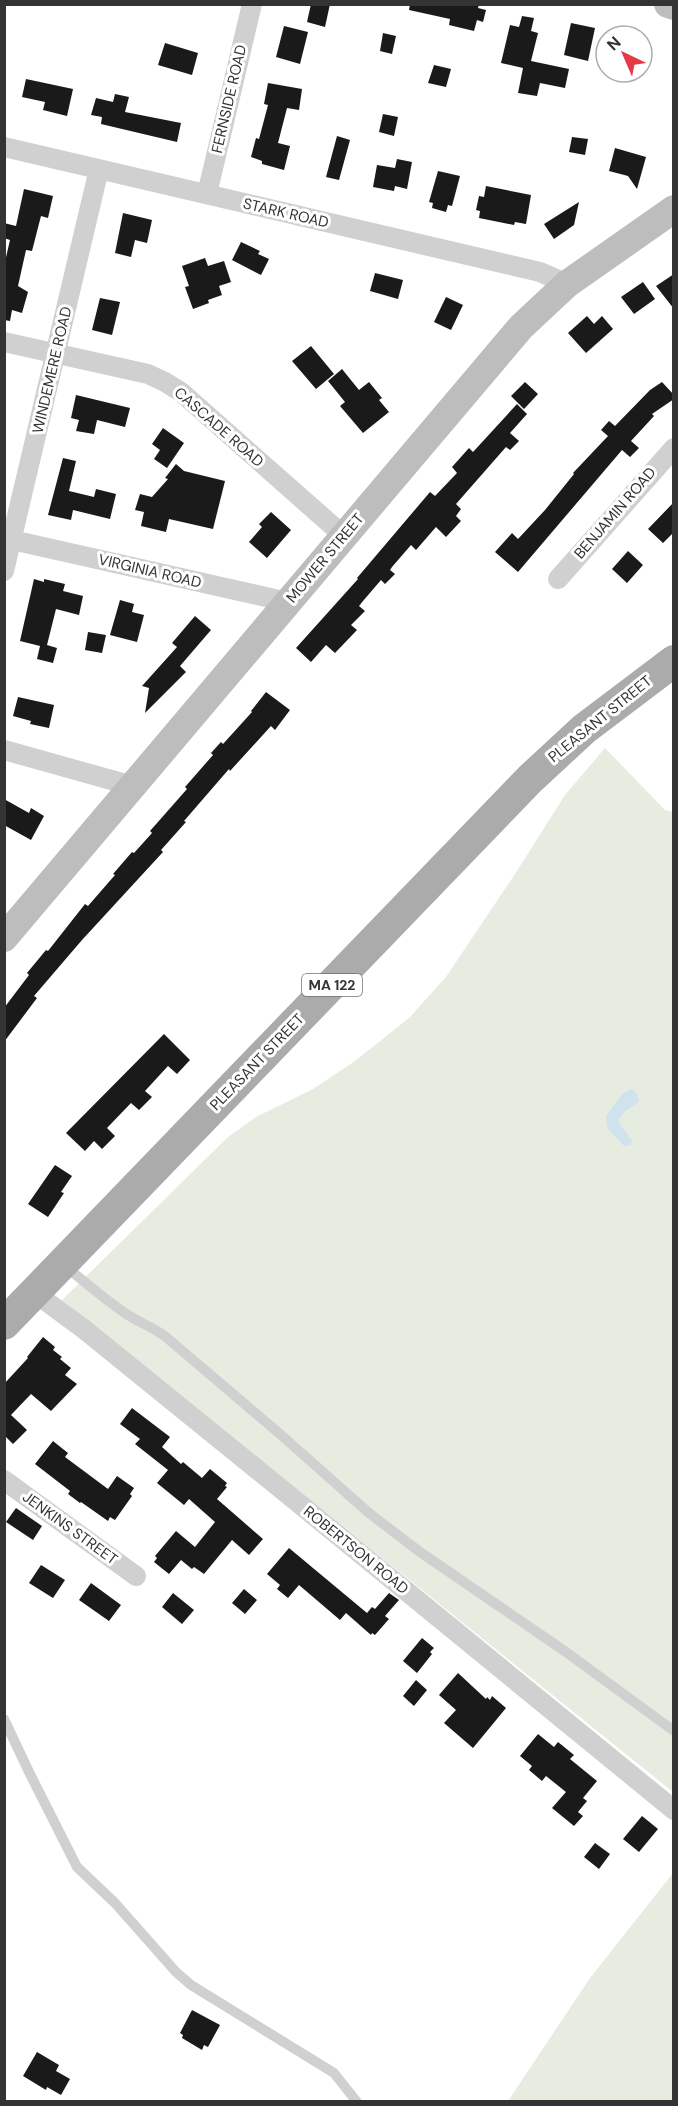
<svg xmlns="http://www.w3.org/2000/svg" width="678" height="2106" font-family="'DM Sans',sans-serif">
  <rect width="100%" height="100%" fill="#fff"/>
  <path fill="#e6ecdf" d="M605,748l60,62 8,2v980l-611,-492 166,-163 28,-20 57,-28 42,-28 54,-43 37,-41 69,-103 50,-79z
    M673,1873v228h-165l82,-123z"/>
  <path fill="#cfe2ee" d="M632,1089l4,4 3,9 -14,9 -6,8v4l13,18 -1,4 -7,1 -16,-17 -2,-13 16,-22z"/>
  <path fill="#1a1a1a" d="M311,4h19l-5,23 -18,-5z
    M410,4h69l-1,4 8,2 -3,12 -6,-2 -3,11 -25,-6 1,-6 -41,-9z
    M522,16l12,2 -3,13 7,2 -7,28 38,8 -4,19 -25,-5 -3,13 -19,-3 5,-25 -22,-5 9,-38 9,2z
    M571,23l24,5 -7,33 -24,-6z
    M284,26l24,6 -8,32 -24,-7z
    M383,33l13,3 -4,18 -12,-3z
    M165,43l33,10 -6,22 -34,-10z
    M434,65l17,4 -5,18 -18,-4z
    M26,79l47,10 -6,27 -24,-6 2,-8 -23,-5z
    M268,83l34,6 -3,21 -12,-2 -9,35 12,3 -6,24 -22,-6v-3l-11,-4 5,-19 3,1 9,-34 -4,-1z
    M115,94l14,3 -4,15 56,11 -4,19 -76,-18 1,-7 -11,-2 5,-17 17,4z
    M383,114l15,3 -4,19 -15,-4z
    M337,136l13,4 -11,40 -13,-3z
    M572,137l16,2 -3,16 -16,-3z
    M615,148l31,9 -9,32 -9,-13 -19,-5z
    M397,159l15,3 -5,27 -12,-3 -1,5 -21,-4 4,-22 18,3z
    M438,171l22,5 -8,30 -4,-1 -2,7 -14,-4 1,-5 -4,-1z
    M486,186l45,9 -5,29 -11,-2 -1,3 -35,-7 1,-7 -4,-1 3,-14 5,1z
    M24,189l29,7 -5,22 -7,-2 -9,35 -6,-1 -8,36 10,6 -6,21 -10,-3 -2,11 -6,-1v-54l6,-26 -6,-2v-15l12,3z
    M579,202l-5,23 -20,14 -10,-15z
    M123,213l29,7 -5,23 -12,-3 -4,17 -16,-4z
    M241,242l19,9 -2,3 11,5 -8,16 -29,-15z
    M205,258l3,8 16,-5 7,21 -12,4 3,9 -14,5 1,3 -16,6 -8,-22 4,-1 -7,-20z
    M375,273l28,7 -5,19 -28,-8z
    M674,274v35l-18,-23z
    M643,282l12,17 -21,15 -13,-17z
    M446,297l17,8 -12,25 -17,-8z
    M100,298l20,4 -8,33 -20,-5z
    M587,316l7,8 8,-8 11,13 -27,24 -18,-20z
    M311,346l23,28 -18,15 -24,-28z
    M342,369l17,21 10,-8 13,16 -3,2 10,12 -26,21 -23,-27 5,-4 -17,-21z
    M525,382l13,12 -14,15 -13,-13z
    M662,382l12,13v4l-22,15 2,2 -23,25 8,7 -9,9 -8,-7 -104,122 -23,-20 17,-19 6,6 27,-29 29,-36 -1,-1 35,-37 -7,-6 8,-9 6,5 35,-36z
    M76,395l54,13 -5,19 -28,-7 -3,14 -18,-3 3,-11 -8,-2z
    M517,404l10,10 -17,19 9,8 -9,9 -4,-3 -50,57 5,5 -5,7 5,5 -15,16 -10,-10 -20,23 -5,-5 -19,22 -2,3 5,4 -10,10 -4,-4 -18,21 -4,5 6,5 -14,14 6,5 -22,23 -9,-8 -15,17 -15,-14 62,-69 -1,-1 73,-86 5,4 22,-23 -5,-6 17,-19 4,4z
    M163,428l21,15 -17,25 -13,-9 6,-9 -8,-6z
    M63,458l13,3 -7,30 25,6 2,-8 20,5 -6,25 -37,-9 -2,10 -23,-5z
    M176,464l8,7 41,10 -12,48 -44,-10 -3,13 -25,-6 3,-14 -9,-2 5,-16 12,3 16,-18 -3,-1z
    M674,502v30l-11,11 -15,-14z
    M271,512l20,18 -24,28 -18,-16 13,-15 -3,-3z
    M628,551l15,14 -16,18 -15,-14z
    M34,579l10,3v-3l21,5 -2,7 20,5 -4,19 -23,-6 -9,36 10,3 -4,15 -16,-4 3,-13 -20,-5z
    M120,600l14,4 -2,8 12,3 -7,27 -27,-7z
    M195,616l16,14 -31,36 6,6 -41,41 4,-25 -7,-2 35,-39 -5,-4z
    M88,632l18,3 -4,18 -17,-3z
    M266,692l24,18 -15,20 -4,-4 -41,45 -1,-2 -45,52 2,1 -25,28 2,2 -81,88 -48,56 3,2 -33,44v-34l25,-33 -2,-2 19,-23 2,1 37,-47 3,2 27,-31 -2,-1 19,-22 2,1 18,-20 -2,-2 37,-42 -2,-2 28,-32 -2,-2 10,-11 2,2 29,-32 -1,-1z
    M18,697l36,8 -5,23 -19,-4 1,-3 -18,-5z
    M4,799l25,14 2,-5 13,8 -13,24 -27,-15z
    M164,1034l26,26 -13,14 -9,-8 -23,25 7,6 -13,13 -8,-7 -24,25 8,8 -13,13 -8,-8 -9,10 -19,-18z
    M55,1165l17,11 -11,16 3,1 -16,24 -20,-13z
    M43,1337l12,10 -2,3 9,7 -2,2 11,9 -6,7 12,9 -26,27 -20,-17 -20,21 16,15 -14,14 -9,-9v-51l24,-26 -1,-1z
    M132,1408l38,29 -8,10 19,17 2,-2 19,16 8,-9 17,14 -2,3 2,1 -10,12 46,40 -14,16 -17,-15 -28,34 -10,-7 -2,2 -11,-9 -12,14 -15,-12 3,-4 -2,-2 21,-25 19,16 20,-25 -26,-23 -5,6 -27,-22 11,-13 -33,-26 5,-5 -20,-15z
    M53,1441l15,12 -3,4 43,32 9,-13 17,12 -4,6 2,2 -17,24 -5,-3 -2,4 -27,-19 -1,1 -12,-9 2,-3 -35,-27z
    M16,1508l26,18 -9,14 -27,-18z
    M289,1548l78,65 5,-6 3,2 14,-16 10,7 -14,16 4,3 -14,16 -3,-2 -1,2 -25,-22 -6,7 -41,-35 -11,13 -11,-9 3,-4 -13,-11z
    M41,1565l24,15 -12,18 -24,-15z
    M91,1583l30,22 -12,16 -30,-21z
    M244,1589l13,11 -12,14 -13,-11z
    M173,1593l21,17 -12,14 -20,-17z
    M422,1638l12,10 -4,4 2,2 -15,19 -14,-12z
    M458,1673l28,26 1,-2 3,3 2,-4 14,12 -33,40 -29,-25 12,-13 -17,-15z
    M416,1680l11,10 -13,16 -11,-10z
    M538,1734l16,13 4,-5 16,13 -4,4 27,22 -14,17 4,3 -9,11 5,4 -9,10 -22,-18 14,-16 -20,-16 -4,5 -13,-11 3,-4 -12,-10z
    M642,1816l16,13 -19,23 -16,-13z
    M595,1843l15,11 -11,15 -15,-12z
    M192,2010l28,15 -12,22 -4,-2 -2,5 -20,-12 1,-3 -3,-2z
    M37,2052l22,13 -3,6 14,8 -9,16 -14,-8 -1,3 -23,-14z"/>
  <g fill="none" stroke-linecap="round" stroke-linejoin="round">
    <path stroke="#d0d0d0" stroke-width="10" d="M65,1266c20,16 39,33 60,47 13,9 28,14 41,24l114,97 89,79 51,39 146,100 108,79
      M4,1719l25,53 48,95 38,36 61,69 15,13 143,88 23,29"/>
    <path stroke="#d0d0d0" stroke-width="20" d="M4,147l536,125 27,12
      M207,194l45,-190
      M4,342l144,32 17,8 16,10 163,144
      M12,540l276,62
      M4,571l95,-402
      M558,579l116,-131
      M4,750l129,36
      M35,1293l50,37 211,171 378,309
      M4,1480l132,96"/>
    <path stroke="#bdbdbd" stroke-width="28" d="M668,4l6,2
      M4,938l517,-611 46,-43 107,-75"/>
    <path stroke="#ababab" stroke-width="32" d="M4,1324l526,-545 54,-50 90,-68"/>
  </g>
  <g text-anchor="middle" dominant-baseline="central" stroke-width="6" stroke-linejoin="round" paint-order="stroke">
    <rect fill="#fff" stroke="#707070" stroke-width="1.5" x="302" y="974" width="60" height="22" rx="4.5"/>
    <g font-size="14" font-weight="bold" fill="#333">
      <text x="332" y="985">MA 122</text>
    </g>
    <g font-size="15" fill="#333" stroke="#fff">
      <text transform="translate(229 99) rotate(-77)">FERNSIDE ROAD</text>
      <text transform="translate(286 213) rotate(13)">STARK ROAD</text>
      <text transform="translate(52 370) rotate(-77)">WINDEMERE ROAD</text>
      <text transform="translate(219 427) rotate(41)">CASCADE ROAD</text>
      <text transform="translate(615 513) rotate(-49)">BENJAMIN ROAD</text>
      <text transform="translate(325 558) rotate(-50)">MOWER STREET</text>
      <text transform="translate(150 571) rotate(13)">VIRGINIA ROAD</text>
      <text transform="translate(600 719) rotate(-39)">PLEASANT STREET</text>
      <text transform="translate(257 1062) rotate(-46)">PLEASANT STREET</text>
      <text transform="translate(70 1528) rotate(36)">JENKINS STREET</text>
      <text transform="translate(356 1550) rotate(39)">ROBERTSON ROAD</text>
    </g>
  </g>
  <rect width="678" height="2106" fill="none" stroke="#333333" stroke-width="12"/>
  <g transform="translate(624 54) rotate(316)"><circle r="28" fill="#ffffff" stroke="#adadad" stroke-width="1.5"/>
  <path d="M0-4.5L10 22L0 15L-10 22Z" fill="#e63946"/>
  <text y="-9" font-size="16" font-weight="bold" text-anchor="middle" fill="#333333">N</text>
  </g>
</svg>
